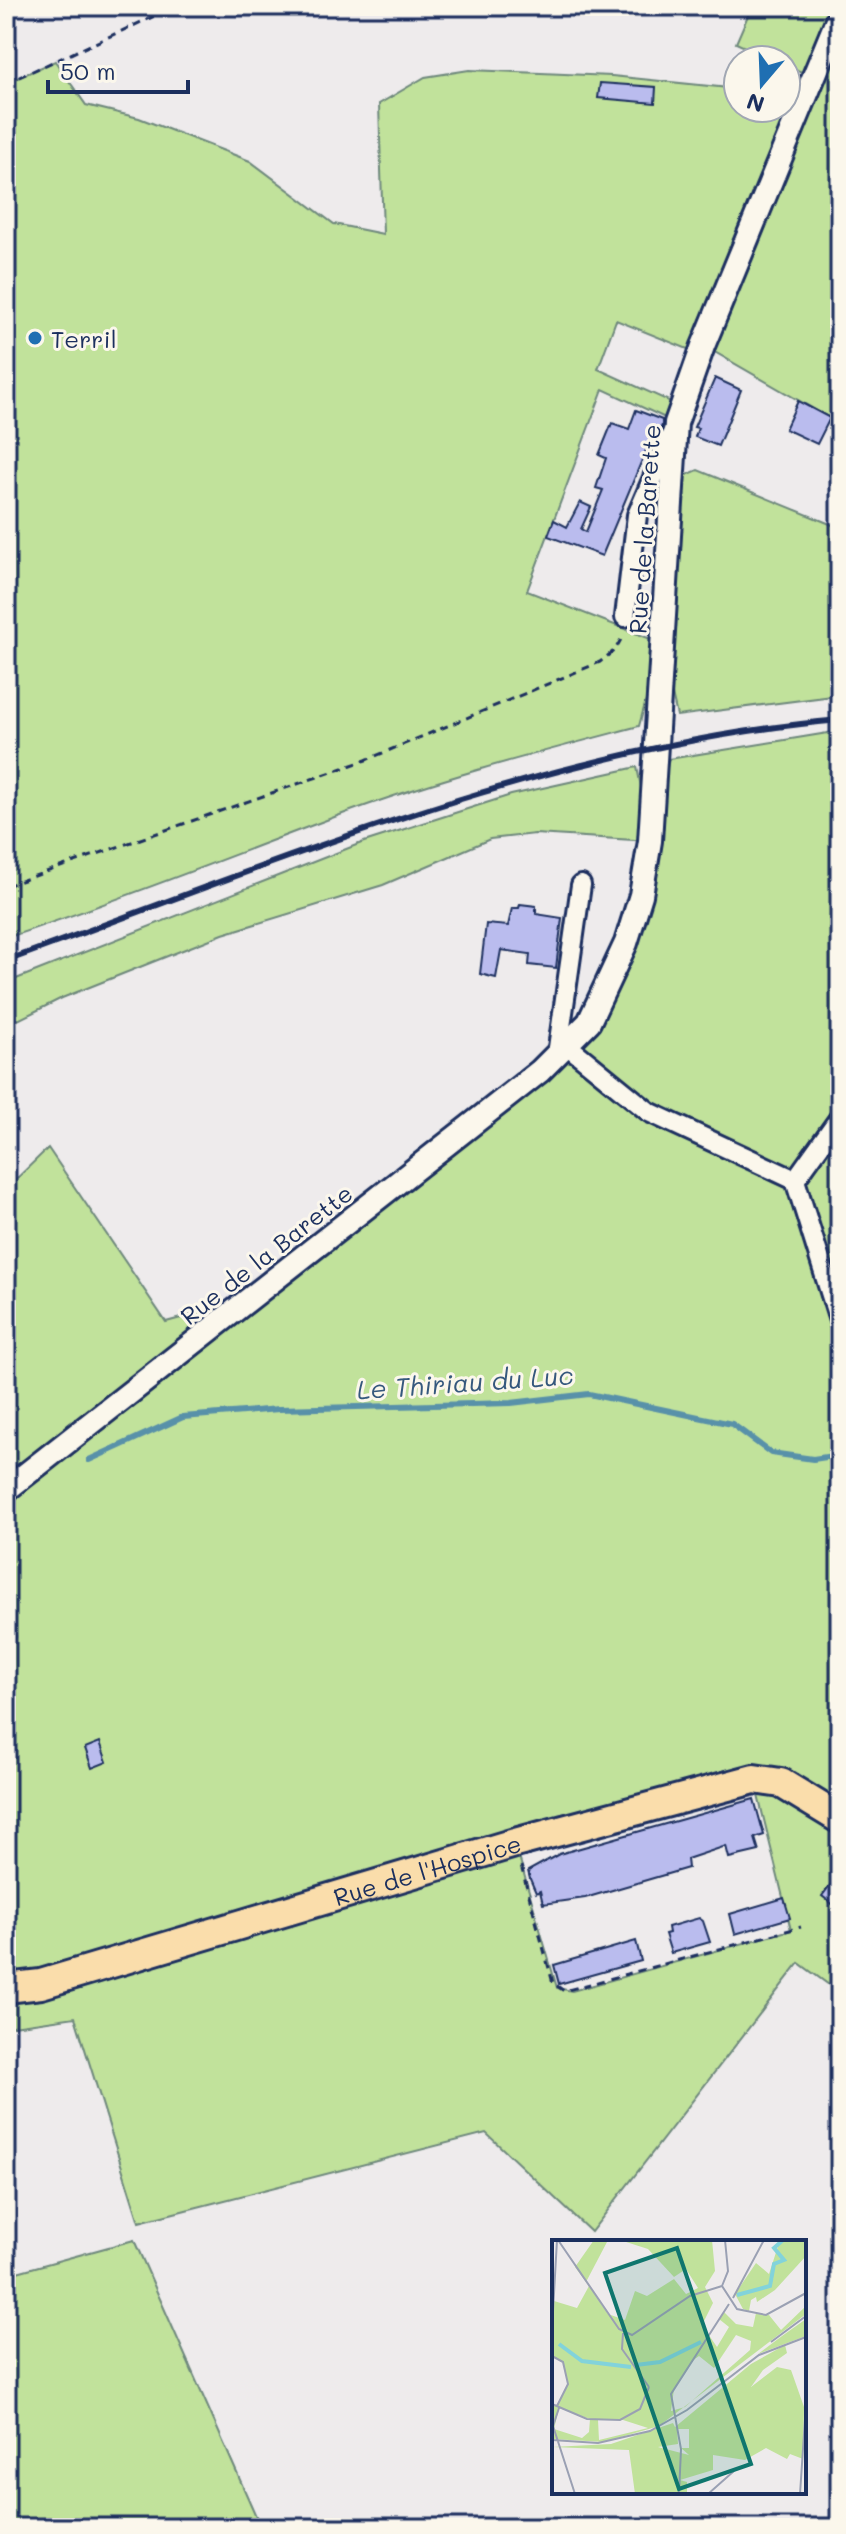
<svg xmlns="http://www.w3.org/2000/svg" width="846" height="2534" font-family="Mali,sans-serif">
  <rect width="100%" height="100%" fill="#eeebec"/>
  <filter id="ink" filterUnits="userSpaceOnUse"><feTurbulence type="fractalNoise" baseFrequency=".0125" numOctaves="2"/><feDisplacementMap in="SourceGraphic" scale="16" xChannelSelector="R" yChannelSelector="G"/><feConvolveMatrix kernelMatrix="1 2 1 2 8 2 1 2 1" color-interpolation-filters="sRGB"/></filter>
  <g filter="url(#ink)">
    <path fill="#c1e29b" stroke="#6e887c" stroke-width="2" fill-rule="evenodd" d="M752,6h88v418l-136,-78 -4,8 -84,-34 -18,49 82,37 -4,17 -73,-34 -76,202 134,52 9,-161 28,-12 142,58v167l-163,21 -16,-71 -22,81c-98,26 -196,51 -291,86 -114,42 -226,88 -342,126v-855l49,-22 31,44 53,13 111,43 84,63 49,10 -4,-130 46,-27 44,-7 143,6 126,13v19h48v-14l20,2 7,-19 -27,-12v-5h-12l-38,-17z
      M840,731v1262l-41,-30 -208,269 -105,-99 -347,89 -64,-205 -69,10v-375l10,-16 -10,-16v-431l42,-41 118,174 85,-23 338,-277 61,-181 -115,-7 -45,5 -107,46 -160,49 -161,64 -56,28v-43l358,-141 147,-47 126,-28 14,71 18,-79zM754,1779l37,151 -219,61 -15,-3 -42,-145z
      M134,2240l125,283 3,5h-256v-253z"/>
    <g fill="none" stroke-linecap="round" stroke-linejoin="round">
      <path stroke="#5991a9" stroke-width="6" d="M89,1460l94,-43 96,-8 232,-6 78,-9 143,30 39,29 42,6 27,-4"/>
    </g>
    <path fill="#babcee" stroke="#1b2f5e" stroke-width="2" d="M600,83l56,4 -1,16 -57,-5z
      M715,378l26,12 -23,56 -23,-9 3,-9 -4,-1z
      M798,401l32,17 -13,26 -32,-15z
      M636,410l26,10v5l-10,25 -5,-2 -45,108 -54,-20 6,-16 13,7 13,-25 11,5 -10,22 5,3 17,-42 -7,-2 10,-30 -7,-3 13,-32 17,6z
      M520,904l16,2v8l26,4 -6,50 -27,-3 1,-11 -29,-4 -5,28 -16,-4 6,-50 22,2 4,-18h7z
      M100,1742l7,20 -15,6 -7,-20z
      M754,1799l10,36 -9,3 4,13 -30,7 -3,-12 -39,13 1,9 -103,30 -42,6 -3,-13 -4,2 -6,-14 -2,-8 31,-17z
      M840,1872v38l-18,-14z
      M784,1898l6,20 -55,16 -5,-20z
      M699,1918l4,3 7,21 -39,11 -6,-19 4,-1 -1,-6z
      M636,1941l5,20 -82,23 -5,-19z"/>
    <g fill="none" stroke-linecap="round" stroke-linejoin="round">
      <defs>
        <path id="minor" d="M625,617l12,-102 36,-84
          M568,1046l81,66 146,68
          M557,1055l24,-170
          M795,1180l45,144
          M795,1180l45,-63"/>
        <path id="tertiary" d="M6,1490l534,-419 49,-49 37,-79 15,-48 9,-54 26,-418 27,-77 137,-333"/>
        <g id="primary">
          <path id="s1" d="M6,1988l35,-4 474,-141 239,-64 27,4 59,36"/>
        </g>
      </defs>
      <use href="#minor" stroke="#1b2f5e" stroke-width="24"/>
      <use href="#tertiary" stroke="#1b2f5e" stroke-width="28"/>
      <use href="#primary" stroke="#1b2f5e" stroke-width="34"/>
      <path stroke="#1b2f5e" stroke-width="3" stroke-dasharray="8 6" stroke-linecap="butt" d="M6,83l171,-77
        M6,886l360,-126 234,-98 15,-12 8,-14
        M521,1866l32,117 11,8 237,-64"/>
      <use href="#minor" stroke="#fbf7ec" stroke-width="18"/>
      <use href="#tertiary" stroke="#fbf7ec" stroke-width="22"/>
      <use href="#primary" stroke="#faddab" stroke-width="28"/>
      <path stroke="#1b2f5e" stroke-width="6" d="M6,961c270,-98 545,-216 834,-241"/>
    </g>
  </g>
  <circle fill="#1f6fb2" stroke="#fbf7ec" stroke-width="3" cx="35" cy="338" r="8"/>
  <g text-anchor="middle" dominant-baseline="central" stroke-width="6" stroke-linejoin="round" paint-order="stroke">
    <g font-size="24" fill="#1b2f5e" stroke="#fbf7ec" text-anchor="start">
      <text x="51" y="338">Terril</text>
    </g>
    <g font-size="24" fill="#1b2f5e" stroke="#fbf7ec">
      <text transform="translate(644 529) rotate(-86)">Rue de la Barette</text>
      <text transform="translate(266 1254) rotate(-38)">Rue de la Barette</text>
      <text stroke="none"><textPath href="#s1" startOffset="438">Rue de l'Hospice</textPath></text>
    </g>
    <g font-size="26" font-style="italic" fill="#35587d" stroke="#fbf7ec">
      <text transform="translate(465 1382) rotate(-4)">Le Thiriau du Luc</text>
    </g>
  </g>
  <g transform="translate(552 2240)">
    <rect width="254" height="254" fill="#eeebec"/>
    <path d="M42,0h118l3,31 -10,16 8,16 -11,22 15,22 12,-20 -10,-8 5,-7 12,12 17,3 3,-14 13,2 12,15 25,-24v8l-147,112 -55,16 -52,-3v-35l5,2 11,-22 -5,-22 -11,-6v-64l2,9 23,7 12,-22 19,28 17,6 10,-29 12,5 27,-17 12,15 12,-6 -12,-19 -12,8 -26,-28 -25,-8 -16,1 -21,40 -11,-15zM184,95l15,6 -1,9 -65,57 -14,4 3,-22 18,-28 7,-5 15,12zM7,168l31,11 -1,13 -7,6 -28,-9zM46,180h25l25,8 -49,12zM228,0h26v16l-31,34 -18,12 -1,-5 -5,3 -2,11 -6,-2 -8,-15 21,-31 13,11zM254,79v17l-48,18 24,-18zM233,105l2,8 -24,17 -12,17 26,-20 14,3 13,37 -1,52 -13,-5 -3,5 -21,-11 -21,12 -32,-5v15l-33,10 7,2v12h-52l-6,-44 -77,-3 59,-3 62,-21 2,4 76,-63zM125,189h12v19h-8l8,7 -31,-8 20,-3z" fill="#c1e29b" fill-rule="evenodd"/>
    <path fill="none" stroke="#82d3db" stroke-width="4" d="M185,55l33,-9 4,-22 10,-4 -10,-12 9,-8M7,104l23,17 49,6M84,125l24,-3 41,-20"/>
    <path fill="none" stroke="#9aa0b3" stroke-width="2" d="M6,0l61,89 13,6 58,-39 32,-10 15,23 29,6 40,-22M170,46l6,-15 -3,-31M181,58l31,-58M0,89l5,-89M71,93l-1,16 27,38M219,102l35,-26M0,116l11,6 5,22 -11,22M0,164l35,15 33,1 20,-11 9,-22M7,168l-6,18 22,68M0,200l46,3 52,-12 37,-21 72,-55 47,-18M127,254l2,-45 -10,-55 58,-90M156,254l26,-23M248,254l6,-90"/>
    <path fill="#0f766e" fill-opacity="0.15" stroke="#0f766e" stroke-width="4" d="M125,8l74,216 -72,25 -74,-216z"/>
    <rect width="254" height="254" fill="none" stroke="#1b2f5e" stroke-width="4"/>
  </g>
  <rect width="846" height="2534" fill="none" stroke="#fbf7ec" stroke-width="32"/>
  <rect x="16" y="16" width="814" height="2502" fill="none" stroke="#1b2f5e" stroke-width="3" filter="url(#ink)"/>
  <g transform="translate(762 84) rotate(199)"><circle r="38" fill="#fbf7ec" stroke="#a1a7b3" stroke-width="2"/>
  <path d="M0-6L14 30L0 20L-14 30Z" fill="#1f6fb2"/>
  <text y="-12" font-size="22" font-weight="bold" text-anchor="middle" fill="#1b2f5e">N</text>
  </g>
  <path d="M48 80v12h140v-12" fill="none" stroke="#1b2f5e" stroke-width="4"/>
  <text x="60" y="80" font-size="24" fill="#1b2f5e" stroke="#fbf7ec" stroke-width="6" paint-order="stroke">50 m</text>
</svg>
